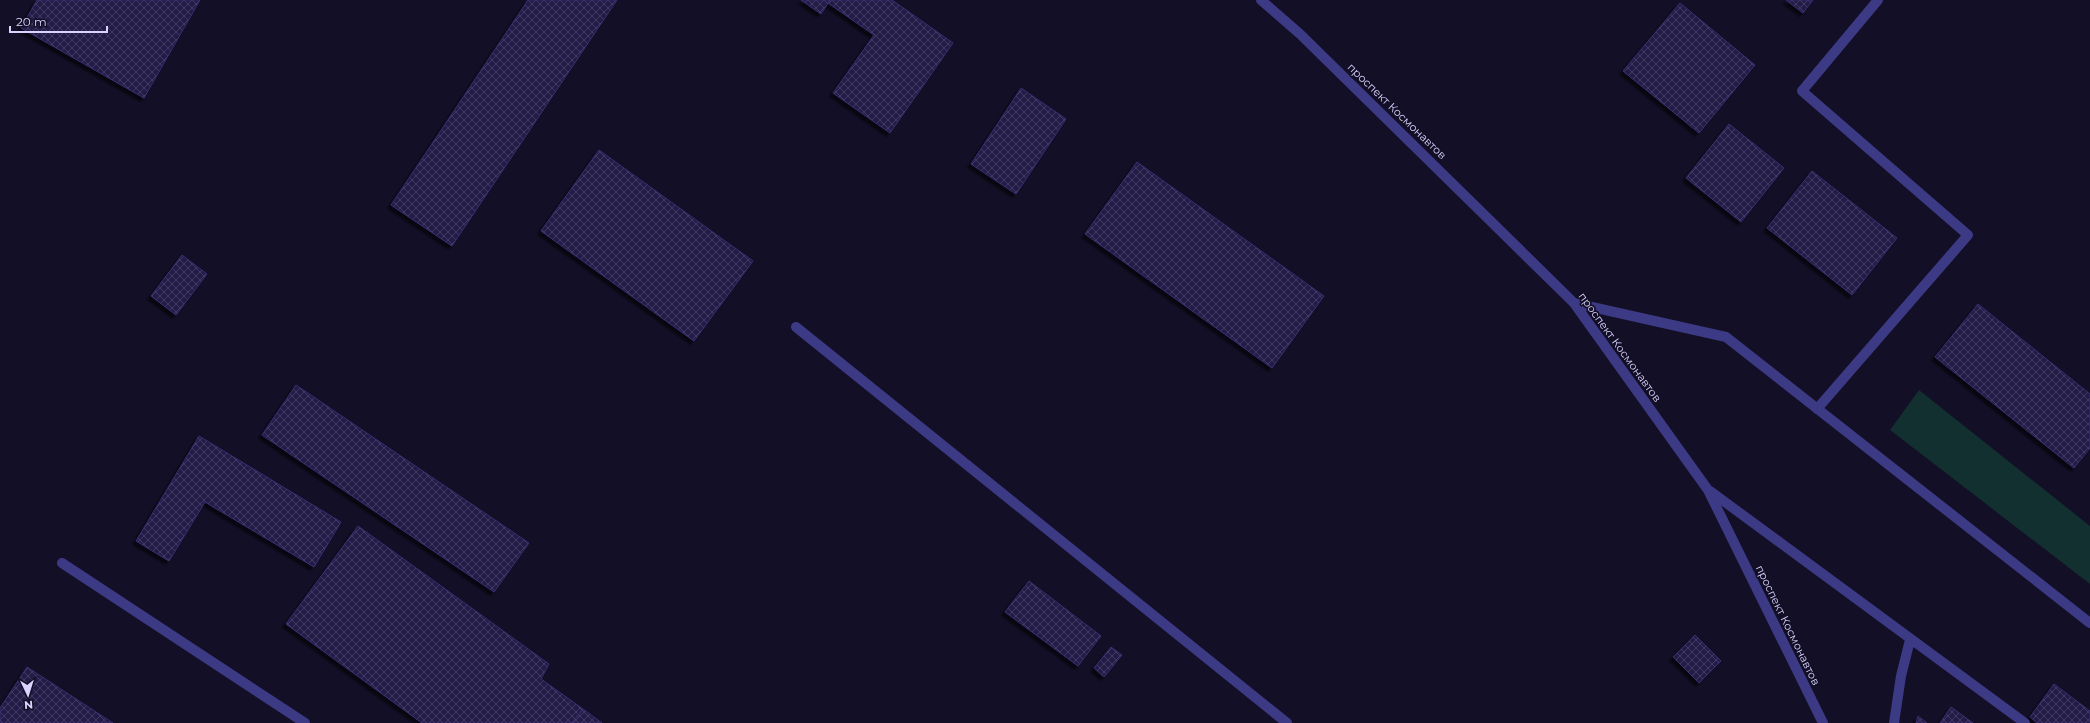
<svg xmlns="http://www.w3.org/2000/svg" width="2090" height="723" font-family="Montserrat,sans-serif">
  <defs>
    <pattern id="building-cross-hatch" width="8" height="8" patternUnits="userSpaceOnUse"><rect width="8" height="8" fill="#241b47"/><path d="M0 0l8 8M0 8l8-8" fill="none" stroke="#433b63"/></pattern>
    <filter id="shadow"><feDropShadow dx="-3.5" dy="3.5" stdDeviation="1" flood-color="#0009"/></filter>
  </defs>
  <rect width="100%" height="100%" fill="#130f26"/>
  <path fill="#12302f" d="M1919,390l171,136v58l-200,-154z"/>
  <path fill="url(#building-cross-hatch)" stroke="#3b2d73" filter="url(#shadow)" d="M37,0h163l-56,98 -123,-70z
    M528,0h89l-165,246 -61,-41z
    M801,0h29l-9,14z
    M830,0h62l61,43 -63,90 -57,-40 41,-58 -46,-32z
    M1786,0h27l-10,13z
    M1680,3l75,62 -56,68 -76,-62z
    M1021,88l45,31 -50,75 -45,-30z
    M1729,124l55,44 -43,54 -55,-44z
    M599,150l154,111 -59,80 -153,-110z
    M1137,162l187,134 -52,72 -187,-134z
    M1812,171l85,67 -45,57 -85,-67z
    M182,255l25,19 -31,41 -25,-19z
    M1978,304l112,90v54l-16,20 -139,-111z
    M296,385l233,158 -35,49 -232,-157z
    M199,436l142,86 -27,45 -109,-65 -36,59 -33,-20z
    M358,526l191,138 -8,15 42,30 -11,14h-150l-136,-99z
    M1029,581l72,55 -23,30 -73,-54z
    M1695,635l26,26 -22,22 -26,-26z
    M1111,647l11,8 -18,22 -10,-9z
    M27,667l86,56h-113v-15z
    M2054,684l36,27v12h-53l-7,-6z
    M1951,707l22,16h-33z
    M583,709l19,14h-30z
    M1918,716l9,7h-11z"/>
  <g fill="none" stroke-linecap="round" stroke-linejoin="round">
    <path stroke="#3d3a85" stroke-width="10" d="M1261,0l39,34 274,269 134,187 115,233
      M1574,303l152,34 364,286
      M796,327l491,396
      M1817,409l151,-174 -166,-144 76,-91
      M1710,491l315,232
      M62,563l243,160
      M1894,723l7,-47 9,-36"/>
  </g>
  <g text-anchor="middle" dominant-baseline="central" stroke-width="3.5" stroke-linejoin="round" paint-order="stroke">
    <g font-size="11" fill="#d9d4ff" stroke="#130f26">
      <text transform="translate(1397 111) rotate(44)">проспект Космонавтов</text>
      <text transform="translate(1620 347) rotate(54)">проспект Космонавтов</text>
      <text transform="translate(1788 625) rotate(64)">проспект Космонавтов</text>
    </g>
  </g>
  <g transform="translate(28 695) rotate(176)" stroke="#130f26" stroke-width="3" paint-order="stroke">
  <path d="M0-3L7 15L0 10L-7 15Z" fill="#d9d4ff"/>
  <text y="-6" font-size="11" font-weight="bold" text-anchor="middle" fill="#d9d4ff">N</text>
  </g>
  <path d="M10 26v6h97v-6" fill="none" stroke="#d9d4ff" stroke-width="2"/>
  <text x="16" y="26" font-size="12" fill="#d9d4ff" stroke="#130f26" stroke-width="3" paint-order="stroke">20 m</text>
</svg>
